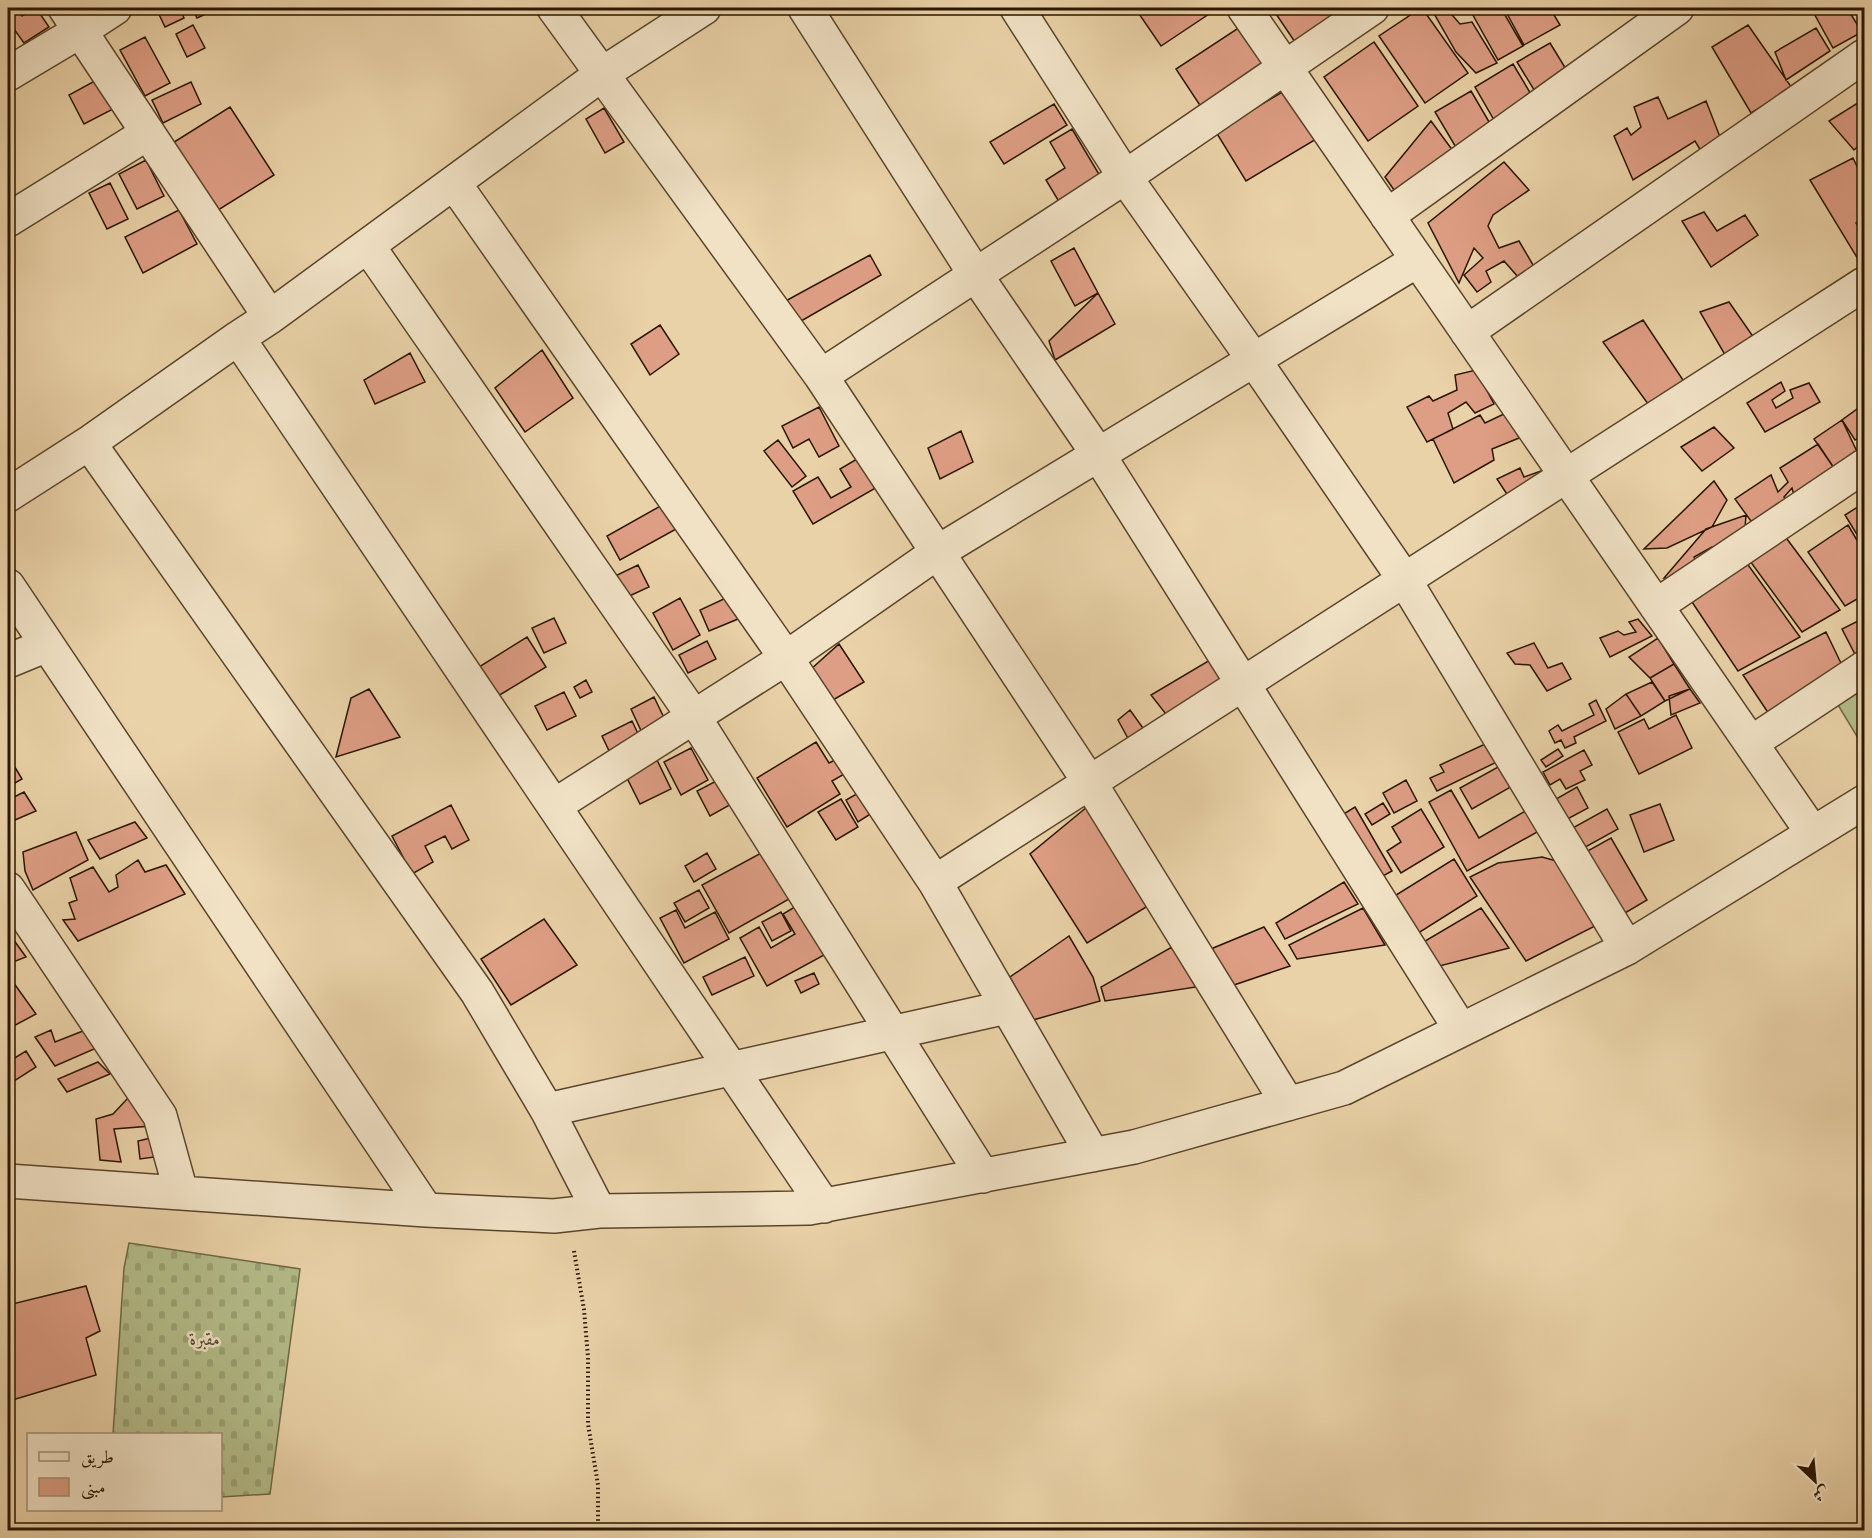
<svg xmlns="http://www.w3.org/2000/svg" width="1872" height="1538" font-family="'IM FELL DW Pica',Amiri,serif">
  <defs>
    <pattern id="grass-tufts" width="24" height="20" patternUnits="userSpaceOnUse" patternTransform="scale(1.5)"><rect width="24" height="20" fill="#b4bd8a"/><path d="M3 7l-1-3M5 7V3M7 7l1-3M15 17l-1-3M17 17v-4M19 17l1-3" fill="none" stroke="#9ba275"/></pattern>
    <pattern id="cemetery-stones" width="16" height="16" patternUnits="userSpaceOnUse" patternTransform="scale(1.5)"><rect width="16" height="16" fill="#b4bd8a"/><path d="M2 7V4a2 2 0 0 1 4 0v3zM10 15v-3a2 2 0 0 1 4 0v3z" fill="#9ba275"/></pattern>
  </defs>
  <rect width="100%" height="100%" fill="#ead2a8"/>
  <filter id="stains"><feTurbulence type="fractalNoise" baseFrequency=".00333" numOctaves="4"/><feColorMatrix values="0 0 0 0 .2 0 0 0 0 .09 0 0 0 0 .02 0 0 0 .5 -.17"/></filter>
  <radialGradient id="worn" r=".72"><stop offset=".6" stop-color="#630" stop-opacity="0"/><stop offset="1" stop-color="#630" stop-opacity=".3"/></radialGradient>
  <path fill="url(#grass-tufts)" stroke="#6f6a46" stroke-width="1.5" d="M1864,689v59l-26,-43z"/>
  <path fill="url(#cemetery-stones)" stroke="#6f6a46" stroke-width="1.5" d="M129,1243l171,26 -30,225 -49,3 -1,-63h-107l11,-166z"/>
  <path fill="#de9e85" stroke="#2a1601" stroke-width="1.5" d="M8,8h9l5,8 14,-8 13,19 -25,16 -10,-14 -6,5z
    M156,8h24l4,10 -19,9z
    M192,8h21l2,2 -18,8z
    M1135,8h83l-57,38z
    M1272,8h87l-60,40z
    M1421,8h1l46,65 -43,30 -46,-67z
    M1436,8h10l14,16 12,-2 25,41 -21,10 -20,-21 -24,-42z
    M1469,8h32l22,38 -25,14z
    M1504,8h46l10,17 -36,20z
    M1811,8h36l15,24 -29,16z
    M193,25l12,23 -18,9 -11,-23z
    M1243,25l31,46 -67,45 -31,-47z
    M1748,25l44,63 -41,25 -39,-66z
    M1816,28l14,23 -44,29 -11,-28z
    M145,37l25,46 -25,13 -25,-46z
    M1374,42l44,64 -50,35 -44,-64z
    M1550,43l30,49 -33,19 -30,-49z
    M1513,64l31,52 -39,23 -30,-52z
    M102,77l15,30 -33,17 -15,-29z
    M191,82l10,22 -38,19 -11,-23z
    M1289,88l29,50 -72,43 -30,-49z
    M1471,91l31,53 -35,22 -32,-54z
    M1658,97l10,22 38,-18 16,41 -21,9 -6,-10 -62,39 -19,-44 13,-8 4,7 10,-8 -7,-20z
    M1864,99v42l-10,9 -25,-29z
    M1054,104l13,21 -63,39 -14,-22z
    M230,107l44,68 -59,37 -44,-68z
    M604,108l20,34 -19,11 -19,-34z
    M1431,121l25,34 -46,58 -25,-36z
    M1072,129l31,52 -42,24 -15,-25 19,-12 -15,-26z
    M1853,158l11,23v37l-8,5 8,14v32l-54,-89z
    M146,160l18,36 -27,13 -18,-35z
    M1504,162l25,28 -36,25 -5,11 11,22 20,-7 17,29 -17,8 -15,-17 -18,10 5,11 -14,10 -13,-17 19,-17 -9,-10 -15,35 -31,-60z
    M110,183l18,36 -21,10 -18,-36z
    M179,210l18,34 -54,29 -18,-36z
    M1704,212l13,19 28,-16 13,20 -47,32 -29,-46z
    M1074,248l24,45 -23,13 -24,-45z
    M870,255l11,20 -85,49 -16,-20z
    M1098,293l17,31 -60,36 -6,-19z
    M1729,302l23,33 -7,12 -17,13 -28,-48z
    M1643,320l42,63 -34,25 -48,-66z
    M660,325l19,29 -29,21 -19,-31z
    M542,350l31,48 -48,34 -30,-44z
    M410,353l15,29 -50,22 -11,-24z
    M1476,370l18,34 -19,9 -9,-11 -18,11 5,16 -26,13 -20,-35 22,-11 4,5 24,-11 -2,-15z
    M1781,382l4,9 -13,9 4,8 17,-10 -3,-8 19,-7 11,19 -55,30 -18,-29z
    M1864,404v30l-9,6 -13,-20z
    M819,407l20,39 -20,11 -10,-18 -16,9 -11,-22z
    M1506,413l13,25 -27,11 2,11 -40,23 -21,-44 47,-24 5,8z
    M1842,420l19,40 -23,14 -24,-35z
    M1714,427l20,21 -32,23 -21,-24z
    M961,431l12,31 -33,17 -12,-31z
    M778,440l28,36 -14,11 -28,-36z
    M1818,444l20,30 -43,25 -3,-11 -8,9 9,11 -32,27 -26,-36 36,-24 7,17 10,-10 -8,-14z
    M862,456l17,30 -66,38 -20,-33 25,-14 13,21 20,-11 -11,-18z
    M1520,468l4,9 20,-7 8,15 -36,23 -19,-29z
    M1714,481l13,19 -15,27 -45,21 -23,1z
    M1864,503v43l-19,-31z
    M664,504l14,24 -58,32 -13,-24z
    M1746,515l-2,27 -20,19 -12,-14 -18,10 6,12 -12,10 -24,-1 42,-49z
    M1848,525l16,27v43l-19,11 -37,-54z
    M1784,535l56,75 -38,22 -55,-75z
    M1746,562l54,75 -62,34 -50,-75z
    M638,565l11,22 -24,11 -12,-21z
    M728,597l10,22 -29,12 -9,-21z
    M680,598l20,37 -27,15 -20,-37z
    M554,618l12,25 -22,10 -12,-25z
    M1864,618v41l-5,3 -17,-33z
    M1638,619l14,17 -42,21 -10,-19 18,-7 6,4 12,-3 -7,-10z
    M1826,632l26,54 -83,28 -26,-39z
    M527,637l19,30 -48,29 -19,-29z
    M1658,638l16,26 -24,14 -21,-21z
    M707,641l9,18 -28,14 -9,-18z
    M1534,643l14,25 14,-5 9,16 -24,12 -17,-26 -15,-1 -8,-11z
    M839,644l25,38 -31,18 -23,-30z
    M1210,660l12,23 -53,35 -18,-23z
    M1674,664l16,25 -25,12 -15,-23z
    M586,680l6,12 -12,6 -6,-11z
    M1652,682l13,19 -24,15 -15,-22z
    M369,689l31,48 -64,20 15,-59z
    M1690,689l10,14 -29,12 -2,-19z
    M564,692l12,24 -29,14 -12,-24z
    M1626,694l15,22 -26,13 -9,-20z
    M654,697l14,29 -24,11 -13,-28z
    M1596,700l10,21 -32,16 2,6 -11,5 -4,-8 -6,3 -6,-12 9,-6 4,6 32,-16 -5,-11z
    M1130,710l23,32 -17,11 -18,-33z
    M1676,715l16,33 -53,26 -21,-42 26,-13 5,10z
    M632,721l11,23 -30,15 -11,-23z
    M1496,739l9,19 -68,33 -7,-13 14,-6 -4,-7z
    M816,742l13,21 8,-4 9,14 -14,8 8,13 -53,33 -30,-49z
    M691,748l17,32 -27,15 -17,-33z
    M1558,749l5,7 -17,11 -5,-7z
    M1584,750l8,15 -12,6 5,9 -19,9 -6,-10 -10,6 -7,-13z
    M657,760l14,29 -31,15 -14,-28z
    M1509,761l7,23 -44,25 -12,-21z
    M13,764l9,15 -14,8v-21z
    M722,778l13,24 -25,14 -13,-25z
    M1406,780l11,21 -23,12 -11,-20z
    M1577,787l11,21 -26,14 -11,-20z
    M1451,790l28,48 48,-28 12,21 -72,40 -38,-69z
    M24,792l12,19 -28,12v-23z
    M860,792l12,21 -14,9 -12,-22z
    M841,799l17,28 -22,13 -18,-28z
    M1383,803l7,11 -18,11 -7,-11z
    M1660,804l14,36 -30,12 -14,-37z
    M451,805l18,35 -17,9 -7,-13 -20,10 8,16 -21,12 -20,-38z
    M1087,807l74,91 -74,45 -57,-89z
    M1355,807l37,64 -18,10 -37,-63z
    M1421,809l23,38 -43,26 -14,-22 14,-9 -9,-15z
    M1607,809l11,20 -38,21 -11,-20z
    M135,822l12,16 -47,21 -12,-19z
    M76,832l12,28 -55,30 -8,-19 -2,-19z
    M1611,838l36,62 -27,16 -36,-63z
    M763,852l26,47 -60,34 -27,-48z
    M707,853l9,16 -22,13 -9,-16z
    M1542,857l25,7 32,60 -73,37 -56,-84 28,-14z
    M1454,859l23,37 -65,41 -24,-37z
    M138,860l7,12 21,-7 19,29 -107,47 -15,-21 12,-1 -6,-16 8,-3 -7,-22 23,-11 16,25 9,-5 -2,-12z
    M1344,882l14,22 -73,35 -9,-16z
    M699,890l10,18 -24,14 -11,-19z
    M798,905l28,49 -59,32 -27,-48 19,-11 12,21 24,-14 -12,-20z
    M1363,908l22,37 -88,14 -8,-14z
    M1481,908l28,40 -81,21 -13,-22z
    M676,910l9,18 30,-16 14,27 -45,24 -24,-45z
    M781,912l10,19 -19,10 -10,-19z
    M544,919l33,46 -66,40 -30,-46z
    M1264,927l26,39 -65,22 -19,-37z
    M8,932l18,25 -18,7z
    M1069,936l24,41 7,24 -67,19 -23,-43z
    M1172,947l24,40 -91,14 -4,-14z
    M745,957l9,19 -42,19 -9,-18z
    M814,973l5,11 -18,9 -6,-12z
    M8,975l28,39 -28,15z
    M88,1029l13,17 -46,20 -20,-29 16,-7 4,12z
    M26,1051l10,16 -28,18v-23z
    M98,1062l12,12 -43,18 -9,-13z
    M136,1093l15,33 -37,3 7,33 -21,-2 -4,-41 17,-5 14,-15z
    M155,1137l7,19 -22,3 -2,-18z
    M86,1286l14,45 -14,7 10,37 -87,26 -1,-6v-90z"/>
  <g fill="none" stroke-linecap="round" stroke-linejoin="round">
    <defs>
      <path id="minor" d="M554,8l267,368 269,407 198,321
        M805,8l170,266 123,180 363,576
        M1017,8l108,169 129,183 150,219 223,369
        M1244,8l568,824
        M8,74l72,-43 35,-23
        M454,183l332,475 149,224 158,273
        M1387,216l290,-208
        M8,220l140,-87
        M368,246l326,471 289,459
        M270,317l332,-243 102,-66
        M1467,332l397,-276
        M238,338l586,868
        M821,376l304,-199 247,-169
        M89,443l388,549 70,118 52,101
        M8,495l81,-52 149,-105 32,-21 -205,-309
        M8,586l418,624
        M1656,606l208,-140
        M8,661l39,-16
        M1751,743l113,-75
        M554,806l232,-148 152,-106 480,-292
        M935,882l929,-598
        M8,889l152,227 21,76
        M547,1110l460,-103
        M8,1181l418,29 128,6 45,-5 210,-3 325,-61 210,-59 283,-140 237,-146"/>
    </defs>
    <use href="#minor" stroke="#5a452b" stroke-width="36"/>
    <path stroke="#2a1601" stroke-width="4" stroke-dasharray="1.5 3" stroke-linecap="butt" d="M574,1251l10,59 4,47v67l10,61v45"/>
    <use href="#minor" stroke="#f1e2c6" stroke-width="33"/>
  </g>
  <g text-anchor="middle" dominant-baseline="central" stroke-width="5" stroke-linejoin="round" paint-order="stroke">
    <g font-size="18" font-style="italic" fill="#53482a" stroke="#f1e2c6">
      <text x="205" y="1340">مقبرة</text>
    </g>
  </g>
  <rect width="1872" height="1538" fill="none" stroke="#ead2a8" stroke-width="30"/>
  <rect x="9" y="9" width="1854" height="1520" fill="none" stroke="#2a1601" stroke-width="3"/>
  <rect x="15" y="15" width="1842" height="1508" fill="none" stroke="#2a1601" stroke-width="1.5"/>
  <rect x="27" y="1433" width="195" height="78" fill="#f1e2c6" stroke="#a19077" stroke-width="1.5"/>
  <rect x="39" y="1452" width="30" height="9" fill="#f1e2c6" stroke="#a19077" stroke-width="1.5"/>
  <text x="81" y="1463" font-size="18" fill="#2a1601">طريق</text>
  <rect x="39" y="1478" width="30" height="18" fill="#de9e85" stroke="#a19077" stroke-width="1.5"/>
  <text x="81" y="1493" font-size="18" fill="#2a1601">مبنى</text>
  <g transform="translate(1815 1481) rotate(154)" stroke="#f1e2c6" stroke-width="4.5" paint-order="stroke">
  <path d="M0-4.5L10 22L0 15L-10 22Z" fill="#2a1601"/>
  <text y="-9" font-size="16" font-weight="bold" text-anchor="middle" fill="#2a1601">ش</text>
  </g>
  <rect width="100%" height="100%" filter="url(#stains)"/>
  <rect width="100%" height="100%" fill="url(#worn)"/>
</svg>
